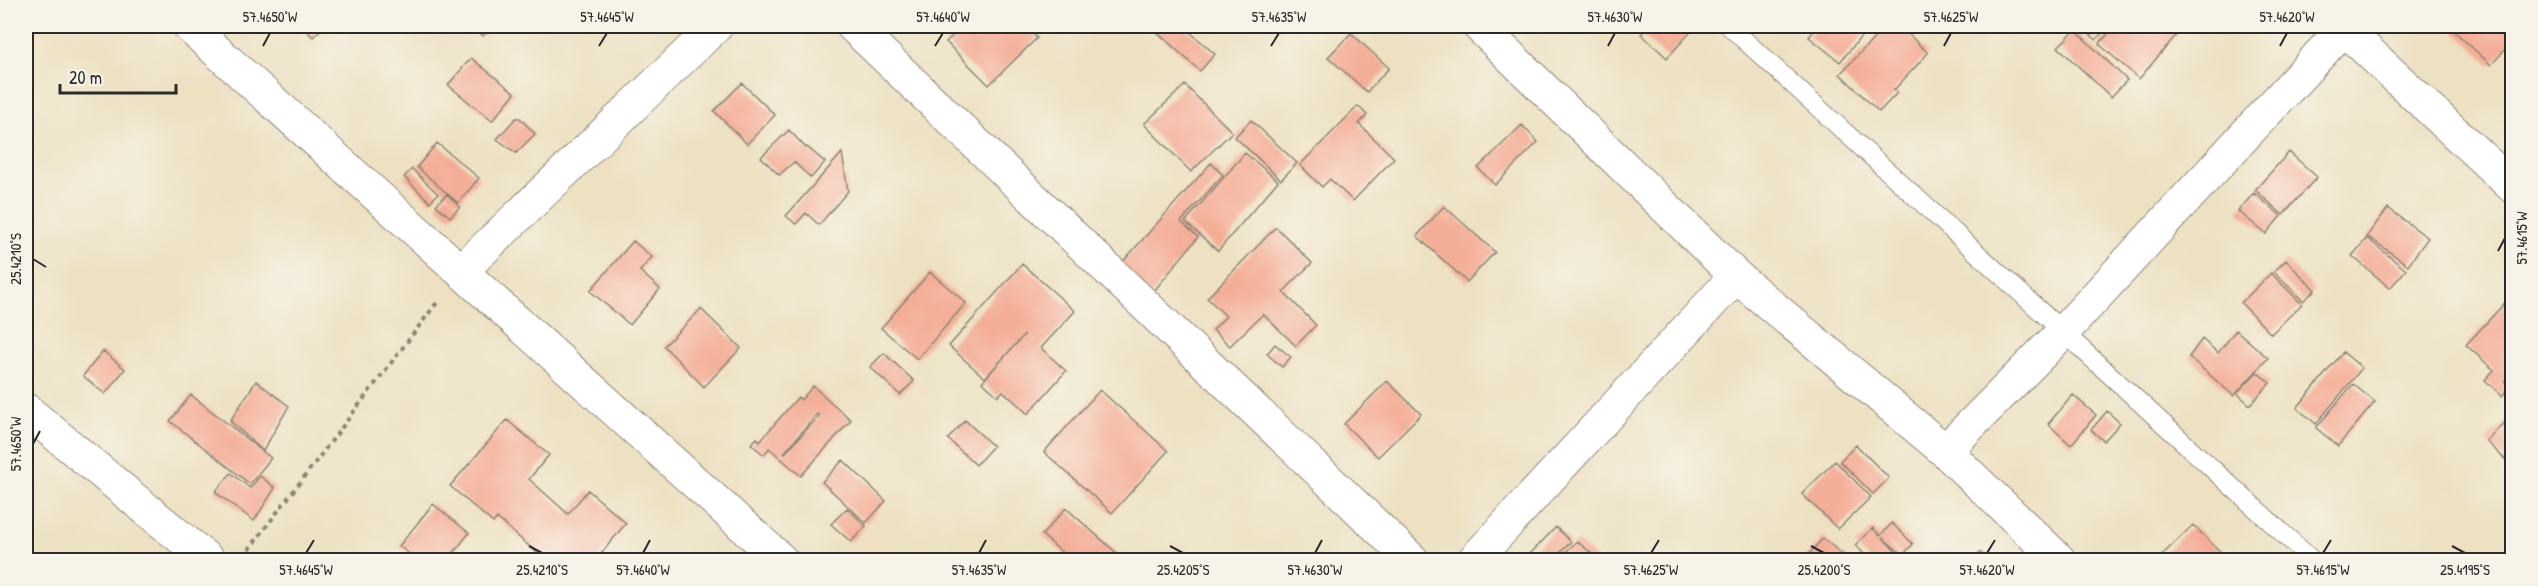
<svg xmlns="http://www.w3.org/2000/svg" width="2538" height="586" font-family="'Patrick Hand',sans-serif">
  <rect width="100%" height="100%" fill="#f7f3e8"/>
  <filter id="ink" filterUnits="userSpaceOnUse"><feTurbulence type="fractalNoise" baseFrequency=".0167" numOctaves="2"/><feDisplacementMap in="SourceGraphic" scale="12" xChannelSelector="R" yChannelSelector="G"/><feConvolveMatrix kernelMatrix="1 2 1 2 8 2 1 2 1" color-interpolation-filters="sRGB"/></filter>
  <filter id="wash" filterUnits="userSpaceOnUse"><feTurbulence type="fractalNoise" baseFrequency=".008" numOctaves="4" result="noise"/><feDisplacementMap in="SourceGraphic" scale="24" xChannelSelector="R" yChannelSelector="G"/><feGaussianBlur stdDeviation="1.35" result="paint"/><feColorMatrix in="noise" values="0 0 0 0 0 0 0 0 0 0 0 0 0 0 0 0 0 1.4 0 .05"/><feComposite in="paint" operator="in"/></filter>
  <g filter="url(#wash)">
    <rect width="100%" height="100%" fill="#ede1c2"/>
    <g id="blocks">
      <path fill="#f4ae97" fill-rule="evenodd" d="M302,26h22l-11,11z
        M471,26h20l1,1 -9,9z
        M962,26h63l12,12 -48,47 -43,-43z
        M1165,26h18l32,28 -15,17 -42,-38z
        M1649,26h47l-29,32 -26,-24z
        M1818,26h52l-30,36 -31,-25z
        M1886,26h14l28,27 -34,37 3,3 -18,19 -39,-38z
        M2081,26h27l-12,14z
        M2115,26h69l-45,53 -40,-35z
        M2455,26h57v16l-21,23 -39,-36z
        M2075,30l52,50 -16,17 -53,-50z
        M1351,33l38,35 -22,24 -39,-35z
        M471,58l44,35 -23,28 -44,-36z
        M742,83l33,32 -28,29 -33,-33z
        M1185,85l47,47 -41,40 -47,-48z
        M1358,106l9,9 -8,9 35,34 -41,43 -23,-22 -8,8 -22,-22z
        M516,118h4l15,16 -19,19 -19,-14z
        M1251,120l46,43 -16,17 -46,-43z
        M1522,125l16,17 -43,43 -17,-17z
        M789,130l17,18 1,-1 18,15 -14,16 -17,-16 -15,13 -18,-18z
        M437,143l42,35 -21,25 -41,-36z
        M2289,152l28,25 -34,38 -28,-25z
        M842,153l6,38 -29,34 -13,-12 -10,11 -10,-8z
        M1245,153l33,28 -60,70 -33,-29z
        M1211,163l12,12 -42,47 17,15 -48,59 -32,-29z
        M412,169l26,25 -8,8 -26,-25z
        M2254,193l27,23 -15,18 -28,-23z
        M447,194l13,13 -10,10 -14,-12z
        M1444,206l51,46 -28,30 -50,-46z
        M2388,208l40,30 -20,27 -41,-29z
        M1276,227l36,36 -29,29 33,33 -20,21 -33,-32 -33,32 -17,-16 13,-14 -19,-18z
        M2367,238l39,32 -16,18 -38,-32z
        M633,241l19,16 -12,14 20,18 -30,36 -40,-34z
        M2286,260l29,30 -12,11 -29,-29z
        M1022,264l53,47 -34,37 25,23 -38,43 -25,-23 -5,5 -16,-14 43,-48 -40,44 -36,-32z
        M930,272l36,31 -49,56 -36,-31z
        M2271,273l31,31 -31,30 -30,-31z
        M2512,295v93l-8,-8 6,7 -8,9 -17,-16 9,-10 -28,-25z
        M701,309l40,39 -37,39 -40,-41z
        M2236,330l32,28 -34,38 -45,-39 13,-18 16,14z
        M1275,344l16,13 -9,10 -15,-13z
        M103,351l22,18 -20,25 -22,-18z
        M2343,352l19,16 -46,56 -19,-16z
        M884,353l30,28 -14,14 -30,-28z
        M2257,372l13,11 -20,22 -13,-12z
        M256,381l33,25 -26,45 -33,-30z
        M1387,381l34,33 -43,43 -34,-33z
        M2353,384l22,18 -37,44 -22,-18z
        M813,386l38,34 -50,56 -32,-28 -5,7 -13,-11 6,-6 3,3 38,-44 3,3zM817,414l2,2 -34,37h-1z
        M1100,390l68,61 -56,62 -68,-61z
        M191,395l80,63 -21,26 -80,-63z
        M2073,395l23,20 -25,30 -23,-21z
        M2107,411l13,12 -16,18 -13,-11z
        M2512,414v52l-26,-25z
        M507,420l42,35 -20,24 39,35 20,-24 38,33 -30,37h-66l7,-7 -40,-35 -4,5 -43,-37z
        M965,420l28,26 -17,19 -28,-26z
        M1856,445l33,33 -16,16 -33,-33z
        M843,460l43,41 -20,22 -44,-41z
        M1835,461l36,36 -33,32 -36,-35z
        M231,473l19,15 10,-12 15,12 -21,33 -39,-29z
        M433,504l36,29 -21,27h-31l-18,-14z
        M847,508l19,18 -15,16 -20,-18z
        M1066,508l55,49 -2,3h-48l-29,-25z
        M1892,523l21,21 -10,11 -21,-18 20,21 -2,2h-30l-15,-15 18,-17 7,8z
        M2193,525l36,35h-61l-6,-5z
        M1556,527l15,15 -18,18h-18l-6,-5z
        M1823,538l26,22h-45z
        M1577,541l22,19h-41z
        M1980,552l9,8h-17z"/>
    </g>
  </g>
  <g filter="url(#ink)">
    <use href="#blocks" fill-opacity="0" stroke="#8c8676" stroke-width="1.5"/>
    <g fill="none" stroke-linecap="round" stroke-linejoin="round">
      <defs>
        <path id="service" d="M1729,26l583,534"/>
        <path id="minor" d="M189,26l592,534
          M853,26l559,534
          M1479,26l257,250 209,175 114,109
          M2341,26l171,160
          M461,271l255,-245
          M26,410l182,150
          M1945,451l117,-118 284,-307
          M1474,560l262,-284"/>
      </defs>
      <use href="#service" stroke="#8c8676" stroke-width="20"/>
      <use href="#minor" stroke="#8c8676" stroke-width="35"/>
      <path stroke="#8c8676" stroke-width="4" stroke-dasharray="4.5 4.5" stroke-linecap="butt" d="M243,557l196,-257"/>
      <use href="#service" stroke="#fff" stroke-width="18"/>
      <use href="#minor" stroke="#fff" stroke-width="33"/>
    </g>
  </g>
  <path fill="none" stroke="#2b2b2b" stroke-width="2" d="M263,46l7,-13M599,46l8,-13M935,46l8,-13M1271,46l8,-13M1608,46l7,-13M1944,46l7,-13M2280,46l7,-13M2498,251l7,-13M33,259l13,8M33,444l7,-13M529,546l13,7M1170,546l13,7M1811,546l13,7M2452,546l13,7M306,553l8,-13M643,553l7,-13M979,553l7,-13M1315,553l7,-13M1651,553l8,-13M1987,553l8,-13M2323,553l8,-13"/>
  <rect width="2538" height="586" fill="none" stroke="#f7f3e8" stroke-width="66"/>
  <path d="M60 84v9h116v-9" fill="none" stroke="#2b2b2b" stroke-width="3"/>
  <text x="69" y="84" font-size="18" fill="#2b2b2b" stroke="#f7f3e8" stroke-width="4.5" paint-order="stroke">20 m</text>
  <rect x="33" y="33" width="2472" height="520" fill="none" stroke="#2b2b2b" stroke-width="2"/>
  <g font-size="15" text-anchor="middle" fill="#2b2b2b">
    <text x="270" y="22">57.4650°W</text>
    <text x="607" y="22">57.4645°W</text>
    <text x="943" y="22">57.4640°W</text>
    <text x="1279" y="22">57.4635°W</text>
    <text x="1615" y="22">57.4630°W</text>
    <text x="1951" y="22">57.4625°W</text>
    <text x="2287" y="22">57.4620°W</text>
    <text transform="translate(2522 238) rotate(-90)" y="5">57.4615°W</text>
    <text transform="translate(16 259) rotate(-90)" y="5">25.4210°S</text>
    <text transform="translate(16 444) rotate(-90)" y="5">57.4650°W</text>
    <text x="306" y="575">57.4645°W</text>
    <text x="542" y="575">25.4210°S</text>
    <text x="643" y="575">57.4640°W</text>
    <text x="979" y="575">57.4635°W</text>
    <text x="1183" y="575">25.4205°S</text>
    <text x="1315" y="575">57.4630°W</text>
    <text x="1651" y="575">57.4625°W</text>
    <text x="1824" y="575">25.4200°S</text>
    <text x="1987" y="575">57.4620°W</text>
    <text x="2323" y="575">57.4615°W</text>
    <text x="2465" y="575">25.4195°S</text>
  </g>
</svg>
